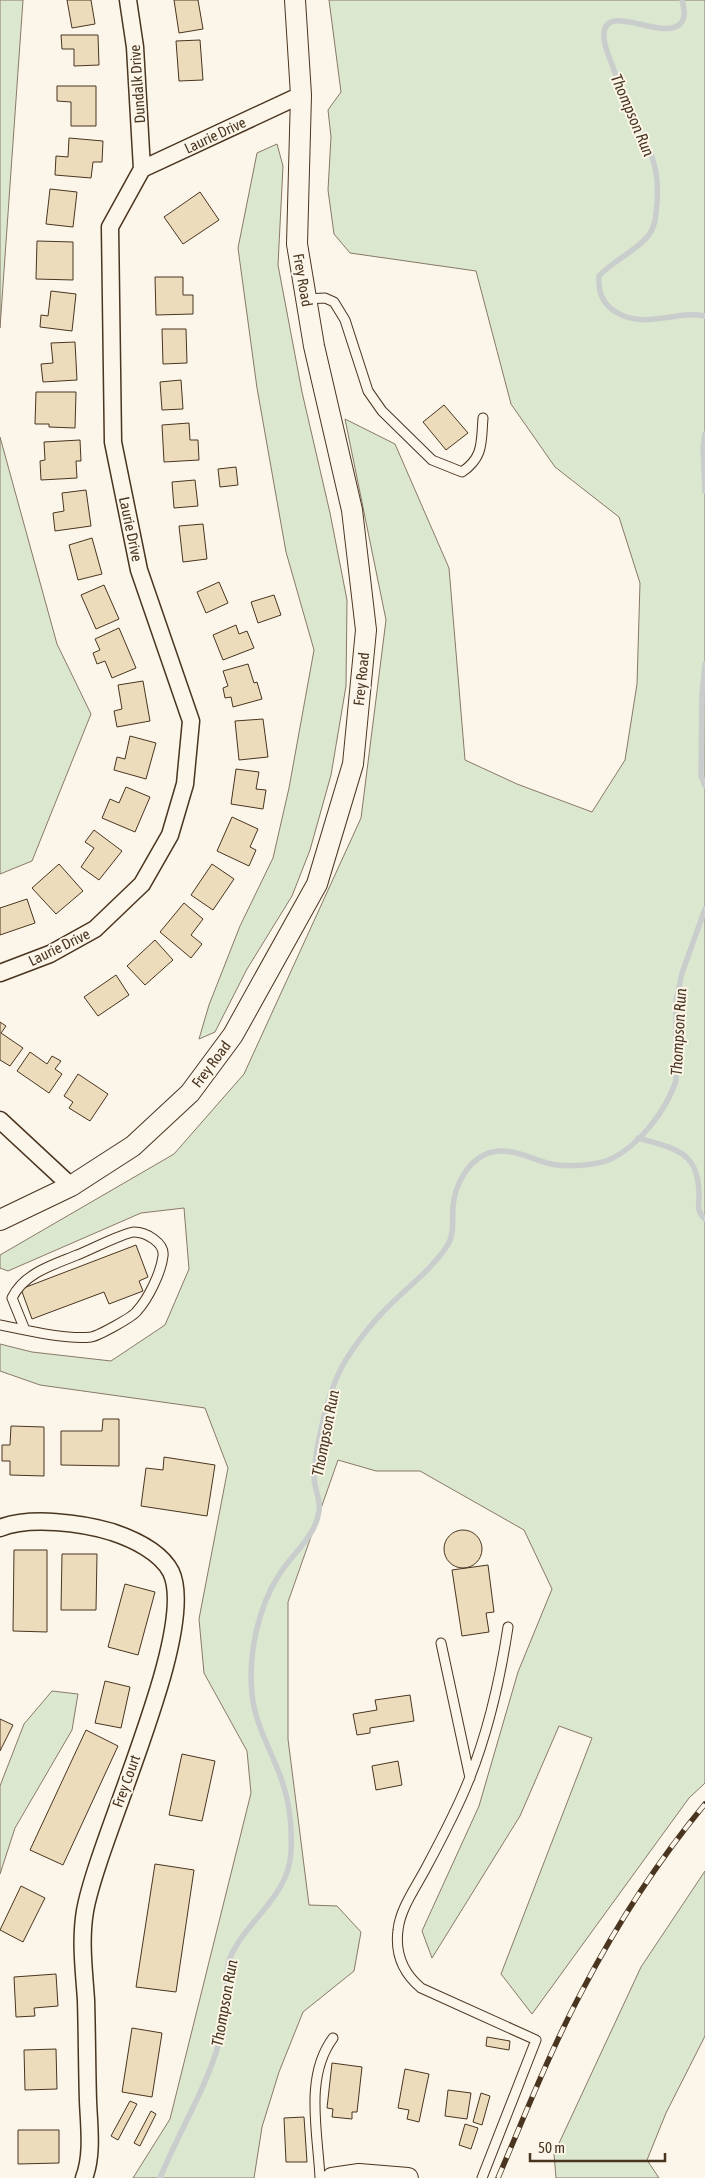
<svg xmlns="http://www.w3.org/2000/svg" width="705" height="2178" font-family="'Asap Condensed',sans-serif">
  <rect width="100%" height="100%" fill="#fbf6e9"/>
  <path fill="#dce7d0" stroke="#887966" d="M0,0h23l-23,328z
    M329,0h376v1783l-16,15 -157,216 -31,-40 91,-236 -33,-12 -39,90 -88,142 -10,-27 57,-125 39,-134 34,-83 -28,-59 -104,-59h-44l-38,-11 -50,142v137l21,166 28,1 24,26 -7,39 -51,41 -24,60 -17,55 -8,51h-121l37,-59 81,-326 -4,-42 -43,-78 -5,-54 29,-151 -23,-60 -165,-23 -40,-14v-27l32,8 79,9 54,-36 24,-56 -5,-61 -43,5 -133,58 -8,-3v-13l174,-101 70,-80 117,-256 25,-198 -41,-201 50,25 54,124 16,192 52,24 75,28 33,-52 12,-76 3,-101 -21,-66 -64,-50 -44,-63 -35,-133 -126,-18 -16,-19 -6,-44 3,-53 -3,-27 13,-18z
    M277,144l6,22 -5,99 24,127 28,121 17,87 -1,86 -15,89 -21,75 -18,46 -45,73 -32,63 -16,7 10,-34 31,-79 33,-68 16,-70 25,-138 -28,-98 -29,-164 -19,-140 19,-95z
    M0,437l57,207 34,70 -59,147 -32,13z
    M52,1691l26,3 -6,36 -57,98 -15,46v-88l24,-62z
    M705,1871v165l-39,77 -19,47 12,18h-103l-2,-24 87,-187z"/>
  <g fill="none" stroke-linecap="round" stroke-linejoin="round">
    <path stroke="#c9cecd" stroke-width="5.5" d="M682,0c2,8 5,19 -3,25 -20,15 -77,-25 -75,12 0,11 7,23 10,33 7,20 15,40 25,60 4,9 10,18 13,27 5,14 6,31 5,45 -1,12 -1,23 -8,33 -14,17 -35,25 -50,41 -1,15 3,28 17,36 29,18 59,-2 89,4
      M705,434l-2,14 2,43
      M705,664l-3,31 -1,81 4,10
      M638,1138c39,11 62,14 61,60 -1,8 -1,15 6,21
      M160,2178c19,-47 47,-90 60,-139 3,-10 7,-23 7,-33 1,-17 -3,-32 3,-48 16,-38 59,-61 61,-106 1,-21 -1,-47 -8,-68 -10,-31 -28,-58 -31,-90 -4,-39 6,-87 27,-119 13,-21 37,-39 40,-64 2,-11 -5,-23 -5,-34 1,-28 12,-75 23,-100 9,-22 35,-55 53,-72 19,-19 42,-36 57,-59 8,-12 5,-27 6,-40 2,-20 13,-42 31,-51 26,-12 49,7 73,10 15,2 41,0 54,-6 29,-14 55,-49 65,-78v-80l6,-28 23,-64"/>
  </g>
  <path fill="#ecdcbc" stroke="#4a3520" d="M67,0h24l4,24 -23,4z
    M174,0h24l5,29 -24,4z
    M61,35h37l1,30 -25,1v-17h-12z
    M200,40l3,40 -24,1 -3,-40z
    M57,86h39v40h-25v-24l-14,-1z
    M69,138l34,3 -1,21h-9l-2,16 -36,-3 1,-19 12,1z
    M50,189l27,3 -4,35 -27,-3z
    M200,192l19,28 -36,24 -19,-27z
    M37,241l36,1v38l-37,-1z
    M155,277h28v18h10v19l-37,1z
    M51,291l25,3 -4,37 -32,-4 1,-12 7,1z
    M162,329h24l1,34 -24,1z
    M75,342l2,38 -34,2 -2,-18 12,-1 -2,-20z
    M181,380l2,29 -21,1 -2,-28z
    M36,392h40l-1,36 -26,-1v-3h-14z
    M444,405l24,28 -22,17 -23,-28z
    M189,423l1,17h8l1,20 -35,2 -2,-37z
    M80,440l1,21h-5l1,17 -36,2 -1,-19 5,-1 -1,-18z
    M236,467l2,18 -18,2 -2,-18z
    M195,480l3,26 -24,2 -2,-26z
    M86,490l5,36 -36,5 -2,-18 11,-2 -2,-18z
    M203,524l4,35 -24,3 -4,-36z
    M92,538l10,36 -24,6 -9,-35z
    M219,582l9,21 -22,10 -9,-21z
    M104,585l15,34 -23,10 -15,-34z
    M274,595l7,20 -23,8 -7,-21z
    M236,625l3,9 8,-3 7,17 -31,12 -10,-25z
    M119,628l17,40 -24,10 -7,-17 -8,3 -4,-11 7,-3 -5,-11z
    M248,664l6,19 3,-1 5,17 -29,8 -2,-10 -6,1 -2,-10 5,-2 -5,-15z
    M143,681l7,40 -33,6 -3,-16 8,-2 -4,-24z
    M263,719l5,38 -29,3 -4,-39z
    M130,736l26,7 -10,36 -32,-9 3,-13 8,2z
    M236,769l23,3 -3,17 10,1 -3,19 -32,-5z
    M126,787l24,10 -15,35 -33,-14 8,-19 9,4z
    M232,817l26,12 -8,18 6,3 -7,16 -32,-15z
    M94,830l28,21 -23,29 -18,-13 13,-19 -9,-6z
    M59,864l24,27 -27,23 -24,-26z
    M212,864l22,15 -21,31 -22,-15z
    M27,899l8,24 -35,12v-27z
    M184,903l19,16 -12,16 11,9 -11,14 -31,-26z
    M155,940l18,20 -28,25 -18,-19z
    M116,975l13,20 -31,21 -14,-19z
    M0,1022l6,4 -5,7 22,15 -13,18 -10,-6z
    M30,1052l17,12 5,-8 9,5 -6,8 7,5 -13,19 -32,-22z
    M78,1074l30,20 -18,27 -21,-13 4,-6 -9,-6z
    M136,1245l12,32 -9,4 4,10 -34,13 -5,-12 -72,27 -11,-30z
    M103,1419h16v47l-58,-1v-34h41z
    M11,1426l33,1v49l-34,-1v-14h-8v-16h8z
    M164,1457l51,8 -8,51 -66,-10 5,-38 17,2z
    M444 1549a19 19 0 1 1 38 0a19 19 0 1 1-38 0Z
    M14,1550h33v82l-34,-1z
    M62,1554h35l-1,56h-35z
    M488,1565l6,47 -8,1 3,19 -27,4 -10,-66z
    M125,1584l30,8 -17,63 -30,-8z
    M105,1681l25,6 -9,41 -26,-5z
    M410,1695l4,26 -44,7v5l-13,2 -4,-21 24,-4 -2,-10z
    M0,1719l13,6 -13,26z
    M86,1730l32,16 -55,119 -33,-15z
    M182,1754l33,7 -13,60 -33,-6z
    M398,1761l4,24 -26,5 -4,-24z
    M155,1864l39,6 -18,122 -40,-5z
    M21,1886l24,12 -22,44 -23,-12z
    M56,1974l2,32 -24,2 1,8 -19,1 -2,-40z
    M132,2028l30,5 -10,64 -30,-5z
    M487,2037l23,4 -1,9 -23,-4z
    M56,2049l1,40 -32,1 -1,-40z
    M332,2063l30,4 -5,45h-5v7l-20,-2 1,-8 -6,-1z
    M405,2069l24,5 -10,48 -12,-3 2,-9 -11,-2z
    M448,2090l23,3 -4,26 -22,-3z
    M481,2093l9,3 -8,29 -9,-3z
    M130,2101l7,3 -19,36 -7,-4z
    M151,2111l5,3 -16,32 -6,-3z
    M304,2117l3,45h-21l-2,-44z
    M465,2124l13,4 -7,21 -12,-4z
    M18,2130h41v33l-41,1z"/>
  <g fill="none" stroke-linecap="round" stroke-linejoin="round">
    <defs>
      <path id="service" d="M306,299l19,-1 9,4 11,18 23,71 14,20 50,49 30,12c22,-15 19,-30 21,-54
        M0,1325c25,5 66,15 91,12 7,-1 42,-20 46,-26 11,-12 24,-38 26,-55 2,-13 -17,-24 -29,-24 -9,0 -46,19 -57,23 -24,10 -53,18 -65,43l13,32
        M441,1643l29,135
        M320,2178c-2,-45 -16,-101 13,-140
        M482,2178l54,-138 -115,-52c-18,-15 -26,-35 -23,-58 2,-21 18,-43 28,-62 15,-28 30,-56 42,-86 20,-49 32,-102 40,-155"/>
      <path id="minor" d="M128,0l7,47 7,122
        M0,973l50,-19 45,-25 47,-45 28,-49 15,-51 6,-63 -52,-151 -26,-128 -3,-215 32,-58 159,-74
        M0,1120l71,66
        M0,1528c30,-12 82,-5 112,4 21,7 49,20 59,40 28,59 -73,265 -86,339 -5,30 -1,59 1,89 1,34 1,68 2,101 1,25 5,54 -4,77"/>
      <path id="tertiary" d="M0,1220l71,-34 62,-40 57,-53 43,-58 84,-151 36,-120 13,-134 -14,-120 -38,-164 -17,-102 4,-149 -6,-95
        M332,2178l27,-4 49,4"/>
    </defs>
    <use href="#service" stroke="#4a3520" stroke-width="11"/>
    <use href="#minor" stroke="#4a3520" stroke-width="19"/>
    <use href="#tertiary" stroke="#4a3520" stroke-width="22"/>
    <use href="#service" stroke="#fbf6e9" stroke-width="9"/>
    <use href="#minor" stroke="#fbf6e9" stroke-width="16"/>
    <use href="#tertiary" stroke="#fbf6e9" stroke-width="20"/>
    <defs>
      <path id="rail" d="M498,2178c27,-63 52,-127 84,-187 35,-67 75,-129 123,-187"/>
    </defs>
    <use href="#rail" stroke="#4a3520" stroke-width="5.5"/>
    <use href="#rail" stroke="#fbf6e9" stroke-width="4" stroke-dasharray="11" stroke-linecap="butt"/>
  </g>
  <g text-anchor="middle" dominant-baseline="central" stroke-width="4" stroke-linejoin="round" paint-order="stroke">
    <g font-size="15" fill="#4a3520" stroke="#fbf6e9">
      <text transform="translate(137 84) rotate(-94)">Dundalk Drive</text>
      <text transform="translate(215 135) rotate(-25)">Laurie Drive</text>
      <text transform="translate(303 280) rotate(80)">Frey Road</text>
      <text transform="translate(131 529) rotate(78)">Laurie Drive</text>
      <text transform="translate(361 679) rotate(-84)">Frey Road</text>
      <text transform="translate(59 947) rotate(-26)">Laurie Drive</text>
      <text transform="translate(211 1064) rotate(-53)">Frey Road</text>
      <text transform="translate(126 1781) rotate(-70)">Frey Court</text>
    </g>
    <g font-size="16" font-style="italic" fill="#4a3520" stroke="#fbf6e9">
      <text transform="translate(633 115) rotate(67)">Thompson Run</text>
      <text transform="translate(678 1032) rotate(-87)">Thompson Run</text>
      <text transform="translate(325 1433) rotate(-79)">Thompson Run</text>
      <text transform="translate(224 2003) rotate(-80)">Thompson Run</text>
    </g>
  </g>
  <path d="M530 2153v8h135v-8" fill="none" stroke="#4a3520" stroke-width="2.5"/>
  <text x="538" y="2153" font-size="15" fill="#4a3520" stroke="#fbf6e9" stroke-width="4" paint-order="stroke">50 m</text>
</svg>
